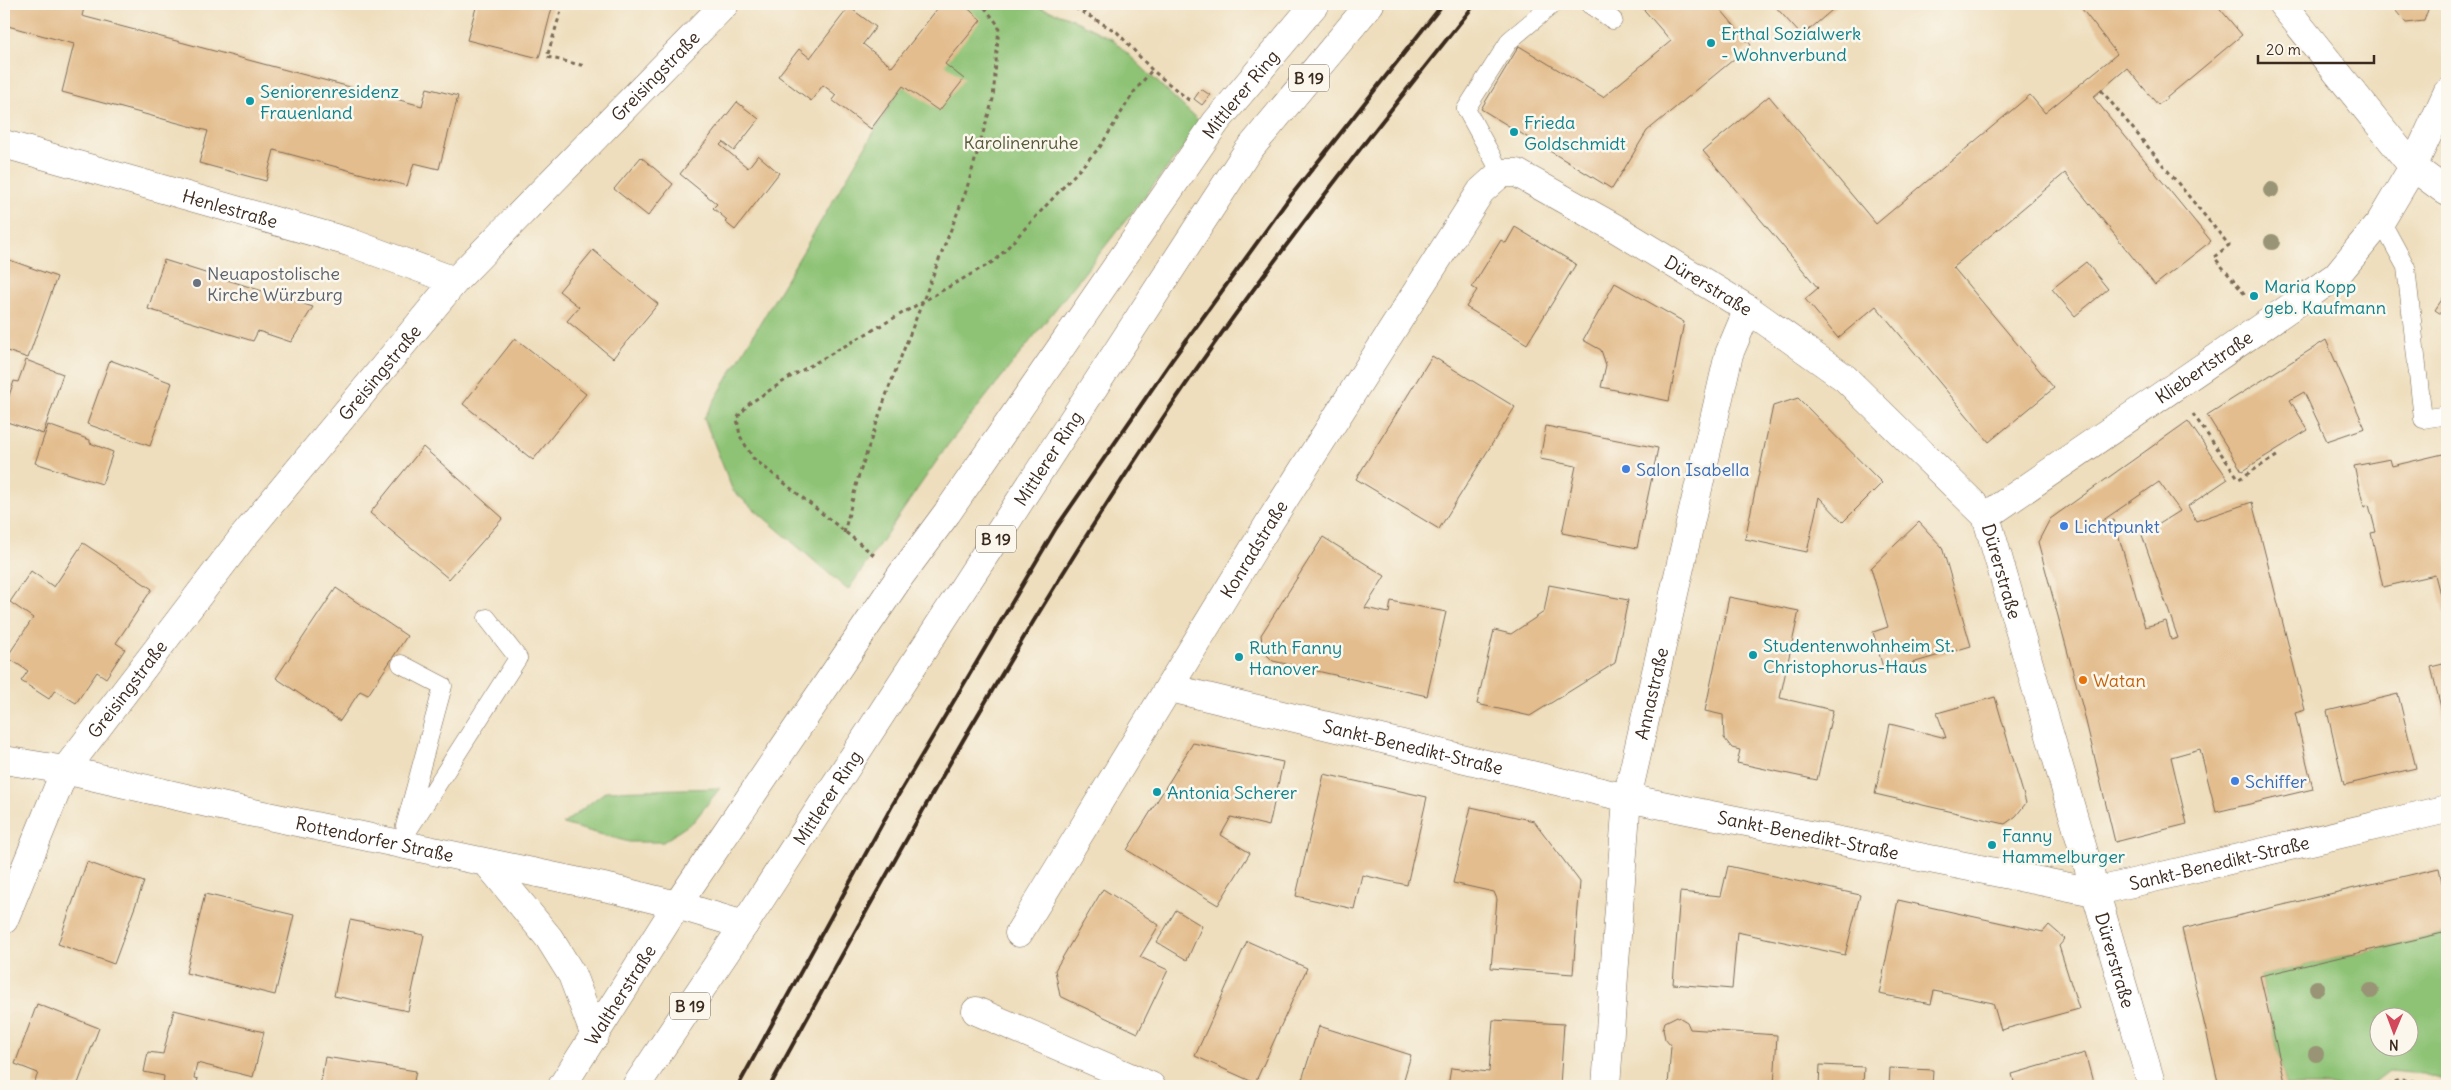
<svg xmlns="http://www.w3.org/2000/svg" width="2451" height="1090" font-family="Delius,sans-serif">
  <rect width="100%" height="100%" fill="#fbf7ec"/>
  <filter id="ink" filterUnits="userSpaceOnUse"><feTurbulence type="fractalNoise" baseFrequency=".02" numOctaves="2"/><feDisplacementMap in="SourceGraphic" scale="10" xChannelSelector="R" yChannelSelector="G"/><feConvolveMatrix kernelMatrix="1 2 1 2 8 2 1 2 1" color-interpolation-filters="sRGB"/></filter>
  <filter id="wash" filterUnits="userSpaceOnUse"><feTurbulence type="fractalNoise" baseFrequency=".0096" numOctaves="4" result="noise"/><feDisplacementMap in="SourceGraphic" scale="20" xChannelSelector="R" yChannelSelector="G"/><feGaussianBlur stdDeviation="1.12" result="paint"/><feColorMatrix in="noise" values="0 0 0 0 0 0 0 0 0 0 0 0 0 0 0 0 0 1.4 0 .05"/><feComposite in="paint" operator="in"/></filter>
  <g filter="url(#wash)">
    <rect width="100%" height="100%" fill="#eedebd"/>
    <path fill="#8ec376" stroke="#64764a" fill-rule="evenodd" d="M950,4h80l36,12 46,23 90,85 -255,322 -99,144 -115,-99 -29,-73z
      M720,788l-26,33 -31,21h-34l-66,-18 43,-33z
      M2447,932v149l-24,-7 -34,-3 -20,15h-83l-26,-110zM2378,1018h30v30h-30z"/>
    <g id="blocks">
      <path fill="#e3bd8e" fill-rule="evenodd" d="M4,4h81l-3,12 340,90 5,-18 31,8 -19,73 -25,-6 -7,23 -133,-36 -8,31 -67,-18 9,-32 -146,-39 12,-48 -70,-19z
        M477,4h76l-14,54 -72,-18z
        M941,4h22l18,16 -36,44 19,15 -25,32 -36,-25 -32,43 -39,-29 4,-5 -13,-10 -12,16 -33,-25 21,-27 11,9 39,-51 27,20 -13,17 29,23z
        M1639,4h77l35,41 -104,86 -35,58 -131,-80 38,-63 84,51 68,-56z
        M1773,4h66l-37,32z
        M2078,4h138l26,31 -84,70 -31,-37 -34,29 118,144 -56,44 -90,-112 -112,94 101,121 -65,54 -113,-136 -38,32 -33,-39 13,-11 -115,-137 66,-55 107,128 154,-129 15,18 72,-59z
        M2390,4h40l-6,17 -18,2z
        M1201,89l9,6 -8,10 -8,-6z
        M737,102l22,17 -25,32 -11,-9 -3,3 28,23 10,-13 21,18 -44,57 -10,-8 2,-2 -14,-12 4,-4 -37,-30z
        M641,157l32,27 -25,32 -34,-27z
        M1515,227l61,37 -49,80 -61,-37 11,-17 -5,-3 29,-47 5,3z
        M593,250l65,54 -45,54 -46,-37 12,-14 -20,-16z
        M4,258l53,19 -29,81 -24,-8z
        M164,260l149,47 -22,35 -33,-11 -5,10 -105,-32z
        M2086,262l22,27 -33,27 -23,-27z
        M1615,283l69,39 -15,79 -68,-14 5,-22 -5,-15 -18,-10z
        M2447,292v26l-12,-8z
        M515,338l71,56 -53,66 -70,-56z
        M2326,340l39,88 -38,13 -23,-49 -14,8 18,30 -66,41 -35,-56z
        M1432,356l83,51 -76,122 -83,-50z
        M26,360l37,14 -20,60 -39,-13v-11l10,-29 4,1z
        M110,360l62,23 -22,63 -63,-22z
        M1798,398l84,85 -39,39 -24,-25 -12,55 -62,-13 28,-133z
        M2188,421l40,58 -40,27 8,15 56,-19 53,208 -10,3 18,76 -97,23 -16,-63 -29,8 16,67 -72,18 -32,-133 -45,-167 12,-23zM2159,482l21,29 -38,24 36,103 -7,2 -5,-19 -21,6 -31,-107 -18,5z
        M48,425l42,15v3l23,9 -11,32 -67,-21z
        M1546,426l112,22 -21,100 -75,-15 14,-67 -36,-7z
        M423,447l80,71 -54,61 -79,-66z
        M2447,453v168l-12,-46 -52,12 -12,-54 5,-1 -7,-27 -5,2 -10,-41 36,-7 2,7z
        M1919,522l23,25 29,99 -87,25 -11,-39 15,-5 -17,-59z
        M1323,537l62,39 -20,32 24,5 2,-12 55,11 -19,84 -154,-35 -10,-10 -2,-16z
        M83,543l69,46 -36,54 9,6 -19,29 -9,-6 -21,31 -21,-13 -6,9 -28,-18 7,-10 -21,-14 26,-39 -23,-16 21,-31 23,16z
        M1549,585l79,15 -13,63 -85,53 -53,-12 17,-74 17,4 33,-22z
        M336,588l71,48 -39,59 -8,-4 -20,30 -64,-43z
        M1729,597l70,14 -19,87 53,12 -16,70 -80,-17 3,-13 -8,-2 -8,-10 -1,-23 -18,-4z
        M2447,663v69l-16,-65z
        M2398,694l18,74 -72,17 -17,-74z
        M1995,697l31,106 -10,13 -11,8 -130,-30 15,-70 56,14 -9,-25z
        M1193,743l90,19 -14,64 -38,-9 -10,18 29,18 -32,52 -91,-55z
        M1324,774l103,23 -20,88 -45,-10 -8,34 -58,-13z
        M1471,807l63,14 46,61 -7,92 -82,-6 6,-69 -3,-7 -41,-9z
        M87,862l57,20 -30,82 -56,-20z
        M1728,866l132,29 -15,60 -108,-23 -5,57 -59,-5 7,-92 41,4z
        M2439,868l8,37v27l-187,44 26,110h-67l-37,-157z
        M1103,889l56,36 -19,32 28,13 -30,63 -78,-37 -5,-26z
        M205,894l89,21 -19,80 -89,-22z
        M1898,900l145,32 6,-7 16,14 -6,7 20,63 -78,21 -8,-27 -59,-12 -3,13 -52,-10z
        M1176,910l26,16 -15,34 -30,-18z
        M350,920l74,15 -16,76 -74,-15z
        M1247,941l60,27 -52,115 -60,-27z
        M37,1004l62,24 -22,58h-44l5,-13 -23,-9z
        M174,1010l90,22 -11,45 -56,-14 -3,15 4,1 -2,7h-33l1,-10 -20,-4 4,-20 15,2z
        M1677,1016l10,6 3,7 87,6 -3,51h-106l3,-40 -6,-7 -2,-10 2,-7z
        M1493,1020l71,4 -4,62h-112l3,-18 38,4z
        M1319,1026l92,29 -9,31h-102z
        M2085,1053l9,33h-79l-3,-12z
        M325,1057l91,14 -3,15h-93z
        M1820,1065l44,2 -1,19h-44z
        M1890,1068l43,2 -1,16h-43z"/>
    </g>
  </g>
  <g filter="url(#ink)">
    <use href="#blocks" fill-opacity="0" stroke="#7a6956" stroke-width="1"/>
    <g fill="none" stroke-linecap="round" stroke-linejoin="round">
      <defs>
        <path id="lane" d="M1589,4l24,16
          M1501,173l-35,-64 44,-69 43,-36
          M2381,221l25,46 17,152 24,-4
          M401,664l42,22 -38,140
          M400,843l118,-185 -31,-40"/>
        <g id="street">
          <path id="s1" d="M4,144l345,98 106,39"/>
          <path id="s2" d="M1986,516l350,-240 45,-55 32,-54 34,-74"/>
          <path id="s3" d="M1170,688l457,110 467,94 353,-83"/>
          <path id="s4" d="M4,920l61,-150 178,-233 212,-256 270,-277"/>
          <path id="s5" d="M1019,933l252,-413 210,-329 20,-18h16l98,55 133,81 97,69 141,138 166,570"/>
          <path id="s6" d="M1606,1086l21,-288 102,-444 19,-45"/>
        </g>
        <g id="secondary">
          <path d="M2282,4l131,163 34,25"/>
          <path id="s7" d="M4,760l61,10 151,35 397,84 64,16 67,20"/>
          <path d="M488,864l61,74 23,37 23,61"/>
          <path d="M976,1011l175,75"/>
        </g>
        <g id="primary">
          <path id="s8" d="M562,1086l115,-181 224,-330 46,-62 269,-391 99,-118"/>
          <path id="s9" d="M636,1086l108,-161 503,-773 123,-148"/>
        </g>
      </defs>
      <use href="#lane" stroke="#7a6956" stroke-width="19"/>
      <use href="#street" stroke="#7a6956" stroke-width="29"/>
      <use href="#secondary" stroke="#7a6956" stroke-width="29"/>
      <use href="#primary" stroke="#7a6956" stroke-width="29"/>
      <path stroke="#7a6956" stroke-width="3" stroke-dasharray="4 4" stroke-linecap="butt" d="M563,4l-16,53 38,9
        M1068,4l49,28 35,38 38,31
        M2101,90l128,155 -15,12 33,40
        M2193,414l46,65 41,-25
        M844,533l14,-55 30,-88 78,-199 27,-92 6,-73 -17,-22
        M874,555l-121,-97 -13,-22 -3,-18 13,-15 42,-27 204,-116 104,-113 34,-55 18,-22
        M2388,1086c12,-10 27,-5 41,0"/>
      <use href="#lane" stroke="#fff" stroke-width="18"/>
      <use href="#street" stroke="#fff" stroke-width="28"/>
      <use href="#secondary" stroke="#fff" stroke-width="28"/>
      <use href="#primary" stroke="#fff" stroke-width="28"/>
      <path stroke="#3b2a1e" stroke-width="4" d="M738,1086l155,-282 163,-276 116,-168 118,-163 153,-193
        M770,1086c133,-243 267,-487 425,-715 88,-126 184,-247 280,-367"/>
    </g>
    <g fill="#999474">
      <circle cx="2271" cy="190" r="8"/>
      <circle cx="2272" cy="242" r="8"/>
      <circle cx="2317" cy="988" r="8"/>
      <circle cx="2371" cy="991" r="8"/>
      <circle cx="2316" cy="1054" r="8"/>
    </g>
  </g>
  <g fill="#0f9aa8" stroke="#fbf7ec" stroke-width="2">
    <circle cx="1711" cy="43" r="5"/>
    <circle cx="250" cy="101" r="5"/>
    <circle cx="1514" cy="132" r="5"/>
    <circle cx="2254" cy="296" r="5"/>
    <circle cx="1753" cy="655" r="5"/>
    <circle cx="1239" cy="657" r="5"/>
    <circle cx="1157" cy="792" r="5"/>
    <circle cx="1992" cy="845" r="5"/>
  </g>
  <circle fill="#6b7280" stroke="#fbf7ec" stroke-width="2" cx="197" cy="283" r="5"/>
  <g fill="#3f7fe0" stroke="#fbf7ec" stroke-width="2">
    <circle cx="1626" cy="469" r="5"/>
    <circle cx="2064" cy="526" r="5"/>
    <circle cx="2235" cy="781" r="5"/>
  </g>
  <circle fill="#e8710a" stroke="#fbf7ec" stroke-width="2" cx="2083" cy="680" r="5"/>
  <g text-anchor="middle" dominant-baseline="central" stroke-width="5" stroke-linejoin="round" paint-order="stroke">
    <g fill="#fbf7ec" stroke="#75685c" stroke-width="1">
      <rect x="1289" y="64.5" width="40" height="27" rx="4"/>
      <rect x="976" y="525.5" width="40" height="27" rx="4"/>
      <rect x="670" y="992.5" width="40" height="27" rx="4"/>
    </g>
    <g font-size="16" font-weight="bold" fill="#3b2a1e">
      <text x="1309" y="78">B 19</text>
      <text x="996" y="539">B 19</text>
      <text x="690" y="1006">B 19</text>
    </g>
    <g font-size="18" fill="#0d838f" stroke="#fbf7ec" text-anchor="start">
      <text x="1721" y="33">Erthal Sozialwerk<tspan x="1721" dy="21">- Wohnverbund</tspan></text>
      <text x="260" y="91">Seniorenresidenz<tspan x="260" dy="21">Frauenland</tspan></text>
      <text x="1524" y="122">Frieda<tspan x="1524" dy="21">Goldschmidt</tspan></text>
      <text x="2264" y="286">Maria Kopp<tspan x="2264" dy="21">geb. Kaufmann</tspan></text>
      <text x="1763" y="645">Studentenwohnheim St.<tspan x="1763" dy="21">Christophorus-Haus</tspan></text>
      <text x="1249" y="647">Ruth Fanny<tspan x="1249" dy="21">Hanover</tspan></text>
      <text x="1167" y="792">Antonia Scherer</text>
      <text x="2002" y="835">Fanny<tspan x="2002" dy="21">Hammelburger</tspan></text>
    </g>
    <g font-size="18" fill="#3b2a1e" stroke="#fbf7ec">
      <text stroke="none"><textPath href="#s4" startOffset="1074">Greisingstraße</textPath></text>
      <text stroke="none"><textPath href="#s8" startOffset="1202">Mittlerer Ring</textPath></text>
      <text stroke="none"><textPath href="#s1" startOffset="235">Henlestraße</textPath></text>
      <text stroke="none"><textPath href="#s5" startOffset="1139">Dürerstraße</textPath></text>
      <text stroke="none"><textPath href="#s2" startOffset="264">Kliebertstraße</textPath></text>
      <text stroke="none"><textPath href="#s4" startOffset="669">Greisingstraße</textPath></text>
      <text stroke="none"><textPath href="#s9" startOffset="751">Mittlerer Ring</textPath></text>
      <text stroke="none"><textPath href="#s5" startOffset="450">Konradstraße</textPath></text>
      <text stroke="none"><textPath href="#s5" startOffset="1559">Dürerstraße</textPath></text>
      <text stroke="none"><textPath href="#s4" startOffset="264">Greisingstraße</textPath></text>
      <text stroke="none"><textPath href="#s6" startOffset="396">Annastraße</textPath></text>
      <text stroke="none"><textPath href="#s3" startOffset="250">Sankt-Benedikt-Straße</textPath></text>
      <text stroke="none"><textPath href="#s9" startOffset="346">Mittlerer Ring</textPath></text>
      <text stroke="none"><textPath href="#s3" startOffset="655">Sankt-Benedikt-Straße</textPath></text>
      <text stroke="none"><textPath href="#s7" startOffset="379">Rottendorfer Straße</textPath></text>
      <text stroke="none"><textPath href="#s3" startOffset="1075">Sankt-Benedikt-Straße</textPath></text>
      <text stroke="none"><textPath href="#s5" startOffset="1964">Dürerstraße</textPath></text>
      <text stroke="none"><textPath href="#s8" startOffset="108">Waltherstraße</textPath></text>
    </g>
    <g font-size="18" fill="#545838" stroke="#fbf7ec">
      <text x="1021" y="142">Karolinenruhe</text>
    </g>
    <g font-size="18" fill="#5b616d" stroke="#fbf7ec" text-anchor="start">
      <text x="207" y="273">Neuapostolische<tspan x="207" dy="21">Kirche Würzburg</tspan></text>
    </g>
    <g font-size="18" fill="#366cbe" stroke="#fbf7ec" text-anchor="start">
      <text x="1636" y="469">Salon Isabella</text>
      <text x="2074" y="526">Lichtpunkt</text>
      <text x="2245" y="781">Schiffer</text>
    </g>
    <g font-size="18" fill="#c56008" stroke="#fbf7ec" text-anchor="start">
      <text x="2093" y="680">Watan</text>
    </g>
  </g>
  <rect width="2451" height="1090" fill="none" stroke="#fbf7ec" stroke-width="20"/>
  <g transform="translate(2394 1032) rotate(181)"><circle r="24" fill="#fbf7ec" stroke="#aea59a"/>
  <path d="M0-4L9 19L0 12L-9 19Z" fill="#d1495b"/>
  <text y="-8" font-size="14" font-weight="bold" text-anchor="middle" fill="#3b2a1e">N</text>
  </g>
  <path d="M2258 55v8h116v-8" fill="none" stroke="#3b2a1e" stroke-width="2.5"/>
  <text x="2266" y="55" font-size="15" fill="#3b2a1e" stroke="#fbf7ec" stroke-width="4" paint-order="stroke">20 m</text>
</svg>
